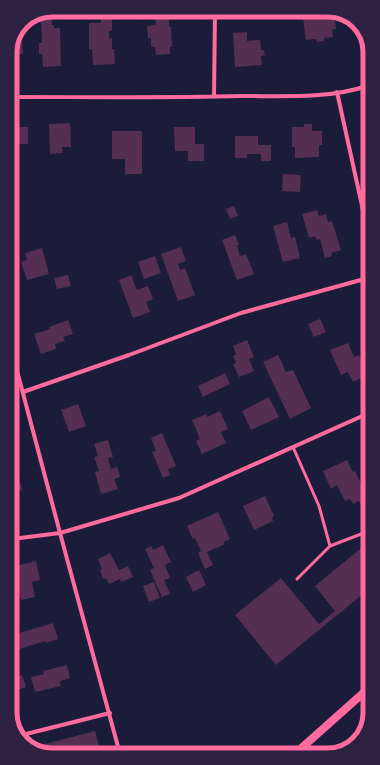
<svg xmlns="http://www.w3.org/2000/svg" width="380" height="765" font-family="'Zilla Slab',serif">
  <rect width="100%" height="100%" fill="#1b1b3a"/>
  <path fill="#542f53" d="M52,10v15h2v3h6l1,38 -18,1 -1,-13h-3v-11h3l-1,-21h-6v-5z
    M302,10h17l1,5h5v-5l9,1 2,18 -4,1 1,7 -9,1v3l-7,1 -1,-3 -10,1z
    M169,14v13h2l1,20h-2v7l-14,1 -1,-8h-4v-9h-3l-1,-12 9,-1 -1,-10z
    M112,18v13h-3v7h3v11h2l1,15 -22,1 -1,-16h-3v-26h12v-4z
    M247,32v9l13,-1 1,10h3l1,5 -4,1 1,9 -27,2 -2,-34z
    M15,37h7l1,17 -13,1v-6z
    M70,123l1,24h-9l1,6 -13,1 -1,-30z
    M304,124h8v7h10v14h-3v12l-24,1v-11h-3v-20h12z
    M14,127h14v17h-14l1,8h-4l-1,-18h4z
    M174,127h21v17h9v17h-16v-10h-13z
    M112,131h30v43h-17v-15h-13z
    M235,136h23v9h13v16h-10v-7h-14v4h-12z
    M283,174l18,1 -1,17 -18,-1z
    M234,206l4,10 -8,3 -4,-10z
    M317,210l2,6 7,-2 2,8 4,-1 9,29 -10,3 1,3 -7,2 -5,-19 -3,1 -2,-4 -6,2 -7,-24z
    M287,222l4,16 4,-1 5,21 -17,4 -10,-36z
    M235,235l4,10h-2l3,11 6,-2 8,20 -17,6 -15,-40z
    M181,247l5,14 -8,3 2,6 5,-2 10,27 -17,6 -17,-47z
    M42,248l7,26 -22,6 -6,-18 6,-2 -2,-7z
    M155,256l6,17 -17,6 -6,-17z
    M68,275l3,11 -14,3 -3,-11z
    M131,275l6,15 11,-4 5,13 -7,3 4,10 -17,6 -14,-38z
    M320,319l6,13 -12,5 -6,-13z
    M68,320l5,14 -10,3 2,4 -10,3 1,5 -15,5 -7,-20 16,-5 -1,-2z
    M247,340l7,17 -5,2 5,12 -15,6 -6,-13 3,-1 -3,-7 3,-2 -3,-8z
    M348,343l6,14 5,-2 9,19 -15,8 -5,-10 -7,3 -11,-25z
    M278,355l8,17 7,-2 18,38 -21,11 -27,-57z
    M225,373l5,11 -27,13 -5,-11z
    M269,397l10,20 -28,13 -9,-19z
    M78,404l8,22 -17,6 -8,-22z
    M220,411l8,18 -7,3 5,11 -24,11 -6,-13 4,-2 -8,-19 14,-6 1,3z
    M162,433l14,33 -8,3 2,6 -7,3 -11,-26 4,-1 -5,-13z
    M108,440l5,17 -5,1 3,11 6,-2 3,10 -6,2 4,10 -17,5 -6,-22 4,-1 -5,-14 4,-1 -4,-12z
    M347,460l6,12 2,-1 10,21 -3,1 2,5 5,-2v20l-3,2 -7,-17 -6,3 -3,-5 -5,2 -8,-16 -6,4 -8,-18z
    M18,473l4,17 -10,2v-17z
    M13,493l3,17 -4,1v-17z
    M265,496l9,20 -2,2 1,3 -19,9 -11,-24z
    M218,512l12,27 -7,3 2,2 -18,8 6,13 -8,4 -7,-16 3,-2 -6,-13 -2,1 -6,-13z
    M163,545l8,17 -6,3 5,13 -6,2 6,14 -8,3 -12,-27 4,-2 -9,-19 6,-3 2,4z
    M365,545l2,2 2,-1v43l-93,76 -41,-50 46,-37 38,46 16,-13 -20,-25z
    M110,553l9,17 9,-4 5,11 -12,5 -1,-3 -11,5 -3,-6 -3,1 -3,-9 2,-1 -4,-10z
    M36,561l4,19 -8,2 3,15 -14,3 -3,-12 -6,2v-10l6,-2 -3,-12z
    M199,570l7,15 -13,7 -7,-15z
    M154,582l6,16 -11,4 -6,-16z
    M53,623l5,16 -12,4 -1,-2 -32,10v-16z
    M67,665l3,13 -10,3 1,5 -26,6 -4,-15 13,-3 -1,-3z
    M22,675l4,12 -8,3 -4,-13z
    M95,731l6,23 -52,1 -19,-7z"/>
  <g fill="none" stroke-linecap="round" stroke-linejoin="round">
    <path stroke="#ff6b9d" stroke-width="3" d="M293,447l26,59 11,40 -33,33
      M330,546l39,-15"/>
    <path stroke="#ff6b9d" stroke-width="4" d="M337,92l31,141
      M10,97c77,0 154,1 231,-1 40,0 88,3 126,-10
      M214,97l1,-87
      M11,348l49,185 60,221
      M23,392l106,-37 112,-42 127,-35
      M12,539l48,-6 119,-35 190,-85
      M18,736l92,-23"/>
    <path stroke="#ff6b9d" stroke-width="8" d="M297,752l73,-65"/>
  </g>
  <path d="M0 0H380V765H0ZM52 17H328A35 35 0 0 1 363 52V713A35 35 0 0 1 328 748H52A35 35 0 0 1 17 713V52A35 35 0 0 1 52 17Z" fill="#2d2142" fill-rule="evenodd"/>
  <path fill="none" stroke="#ff6b9d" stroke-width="5" d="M52 17H328A35 35 0 0 1 363 52V713A35 35 0 0 1 328 748H52A35 35 0 0 1 17 713V52A35 35 0 0 1 52 17Z"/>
</svg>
